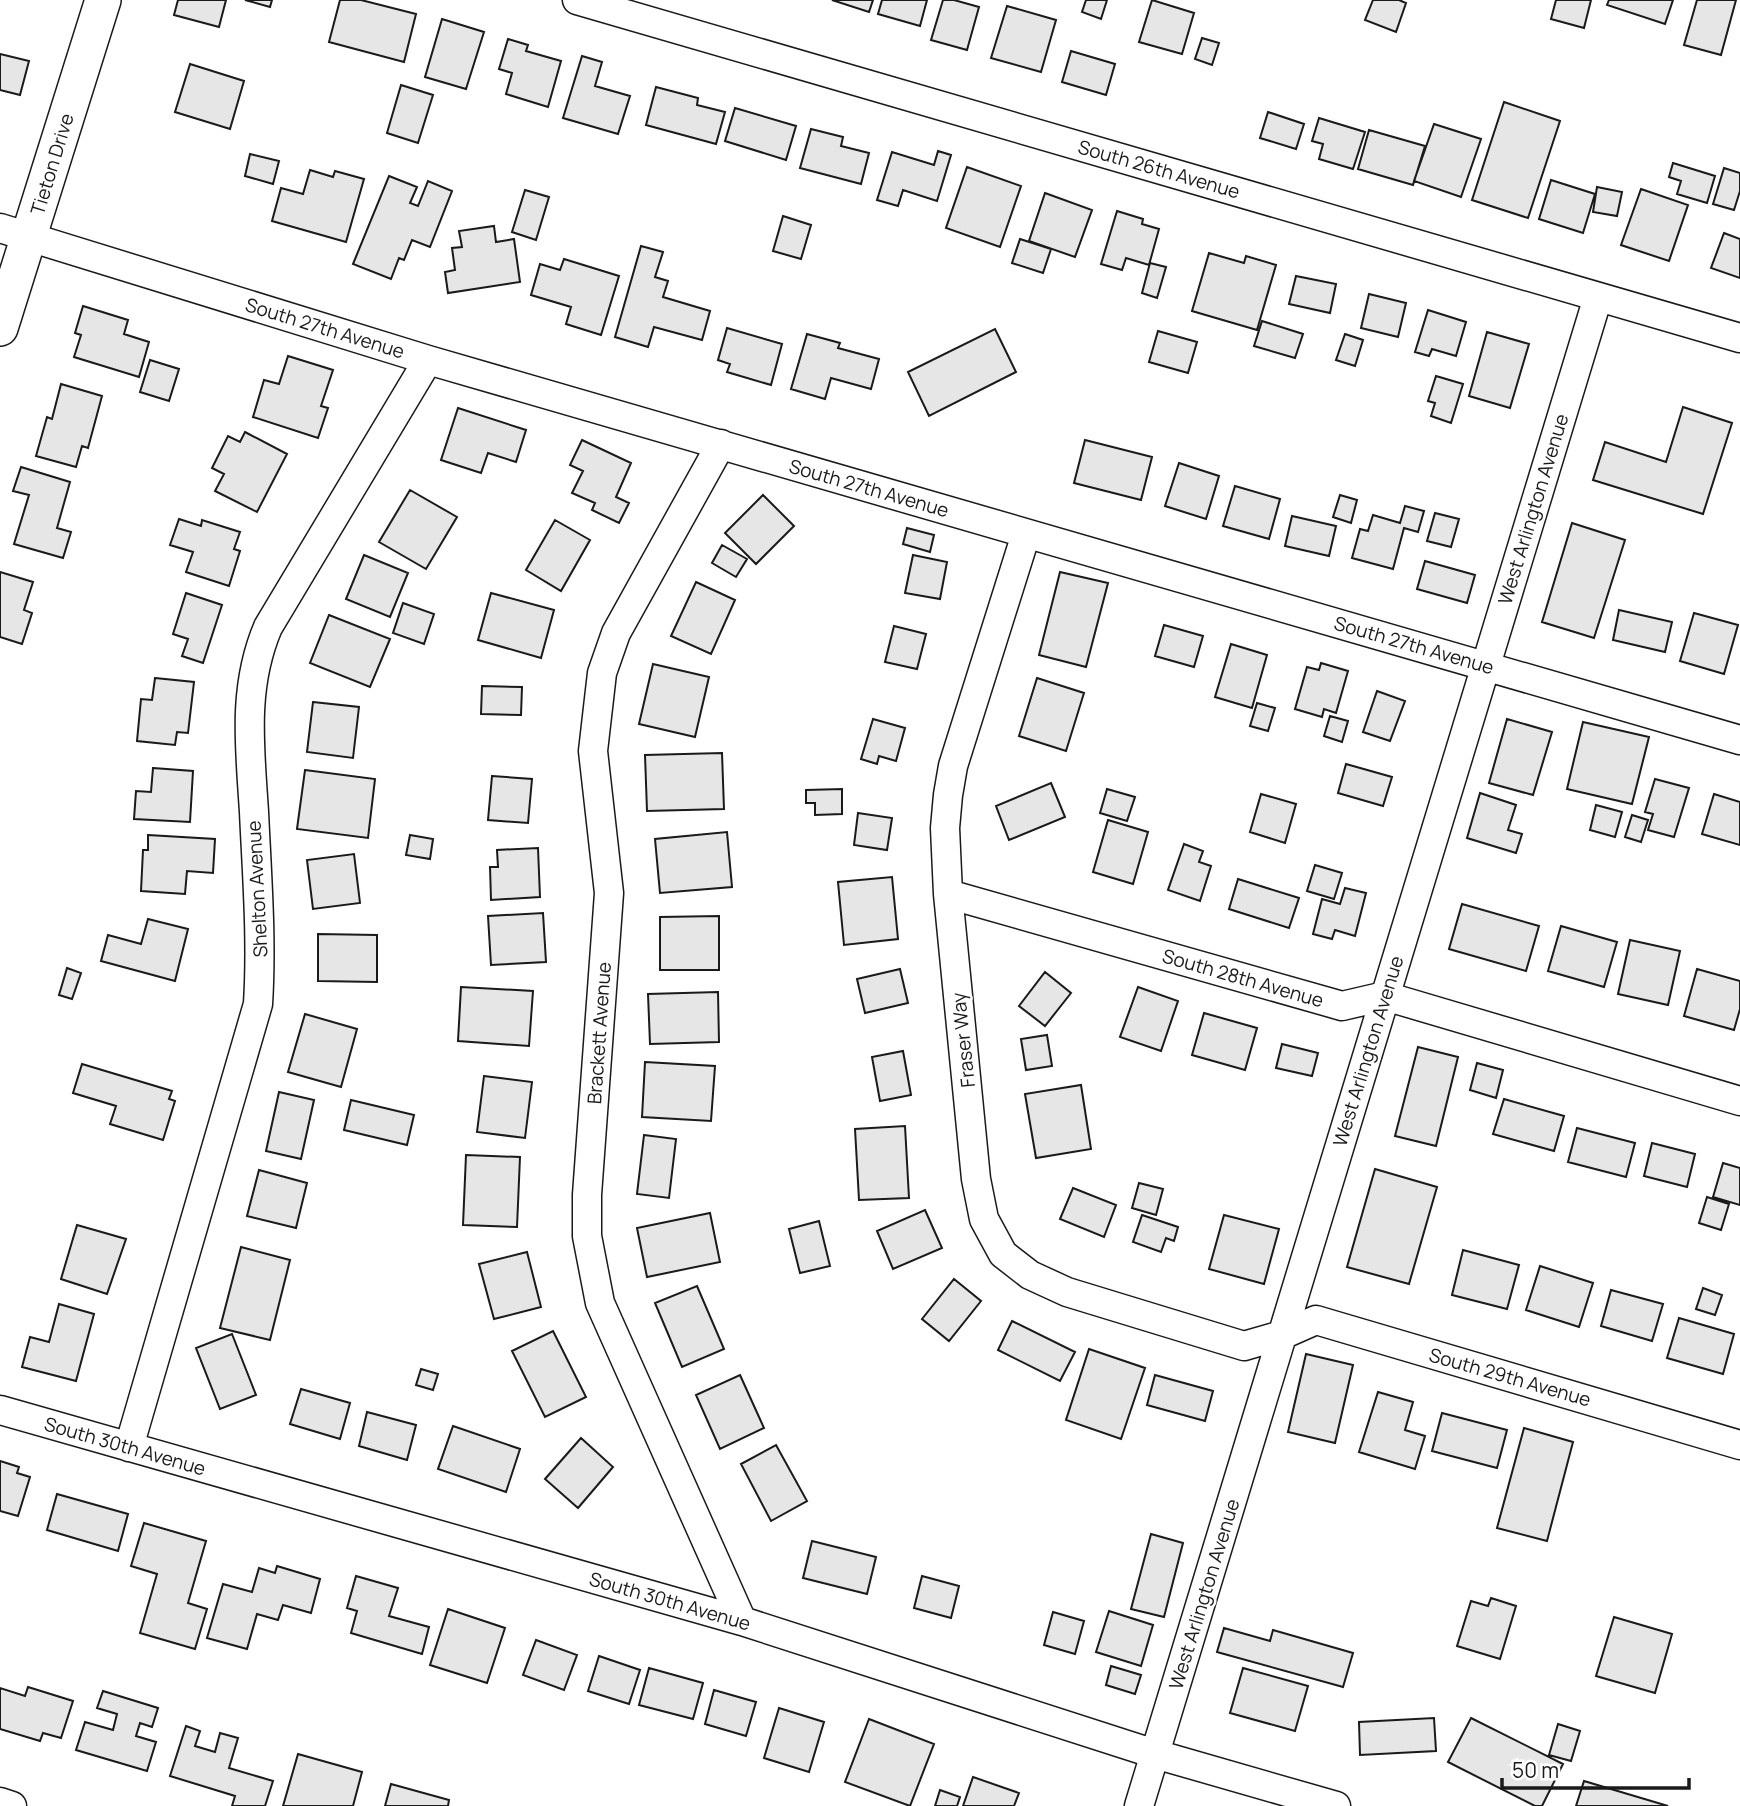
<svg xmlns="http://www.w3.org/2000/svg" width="1740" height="1806" font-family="Manrope,sans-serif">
  <rect width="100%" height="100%" fill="#fff"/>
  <path fill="#e6e6e6" stroke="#1a1a1a" stroke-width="2" d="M178,0h48l-7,27 -45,-12z
    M245,0h27l-2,7z
    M340,0h21l55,14 -12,48 -75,-20z
    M832,0h41l-4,12z
    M882,0h45l-7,26 -42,-12z
    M943,0h11l25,7 -12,43 -36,-10z
    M1086,0h21l-6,19 -19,-7z
    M1152,0l42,13 -12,41 -43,-12z
    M1373,0h26l7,3 -10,29 -31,-12z
    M1556,0h35l-7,28 -33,-9z
    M1609,0h64l-8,24 -58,-19z
    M1697,0h39l-15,55 -37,-10z
    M1007,6l49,14 -15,52 -50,-14z
    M442,19l42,13 -18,57 -41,-12z
    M1202,38l17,5 -7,22 -17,-6z
    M508,39l20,6 -2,6 35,10 -13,46 -42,-13 6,-21 -13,-4z
    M1071,51l44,13 -9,31 -44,-13z
    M0,54l29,7 -9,34 -20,-5z
    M582,56l20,6 -7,24 35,10 -12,38 -55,-16z
    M190,64l54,17 -14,48 -55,-17z
    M401,85l32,10 -15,48 -31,-10z
    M656,87l42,11 -1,7 28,7 -9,32 -70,-19z
    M1504,102l56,19 -32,97 -56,-18z
    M735,108l61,18 -10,34 -61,-19z
    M1268,112l36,12 -8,25 -36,-11z
    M1319,118l46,14 -12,37 -34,-10 4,-15 -11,-3z
    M1434,124l47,15 -20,58 -47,-16z
    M811,129l32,8 -2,9 28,7 -8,31 -61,-16z
    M1369,130l56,16 -12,39 -55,-16z
    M938,151l13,4 -14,46 -34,-11 -5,16 -21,-6 15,-48 42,13z
    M250,154l29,7 -6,23 -28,-8z
    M1673,163l42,13 -8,27 -30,-9 4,-13 -12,-4z
    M967,167l54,19 -21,61 -54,-19z
    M1724,168l16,5v18l-6,19 -21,-6z
    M310,170l23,7 2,-6 29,8 -18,63 -74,-21 9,-33 22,6z
    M389,176l28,11 -7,16 8,3 10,-25 24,10 -22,56 -18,-7 -8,20 -5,-2 -8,21 -38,-15z
    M1551,180l44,14 -12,39 -44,-14z
    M1597,187l25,5 -5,24 -24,-4z
    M1641,189l47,16 -19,56 -48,-16z
    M525,190l24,7 -13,43 -24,-8z
    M1045,193l47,17 -17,47 -46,-16z
    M1117,211l26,8 -1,5 17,5 -10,36 -23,-7 -4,12 -21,-6z
    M783,216l28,9 -10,34 -28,-8z
    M494,226l2,16 18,-3 6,43 -72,11 -3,-21 10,-2 -3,-22 10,-1 -3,-16z
    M1724,233l16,6v39l-29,-10z
    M1020,239l31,10 -8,24 -31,-10z
    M641,246l22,6 -8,25 13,4 -5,16 47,14 -8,29 -48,-13 -6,20 -33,-10z
    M1209,253l35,10 2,-7 30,9 -19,65 -65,-19z
    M564,259l55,17 -18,59 -35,-11 5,-17 -40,-12 9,-31 20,6z
    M1150,263l16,4 -9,31 -15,-5z
    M1296,276l40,8 -6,29 -41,-9z
    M1369,294l37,9 -8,34 -37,-9z
    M83,306l45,14 -4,14 25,8 -10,35 -65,-20 7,-22 -6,-2z
    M1428,310l38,12 -10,34 -24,-7 -3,7 -14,-4z
    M1262,321l41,13 -8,24 -41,-12z
    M727,328l55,16 -11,41 -44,-13 3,-8 -12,-4z
    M995,329l21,43 -87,44 -21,-44z
    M1158,331l39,11 -9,31 -39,-11z
    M1487,332l42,12 -19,64 -41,-12z
    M807,334l33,9 -2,5 41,11 -8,30 -40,-11 -6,21 -34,-10z
    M1345,334l18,6 -8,26 -19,-6z
    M288,356l45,14 -12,36 7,2 -10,30 -65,-21 11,-37 15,4z
    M150,360l29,9 -10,32 -29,-9z
    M1436,376l27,8 -12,39 -20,-7 4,-13 -7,-2z
    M61,384l41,12 -14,52 -6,-2 -6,21 -40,-11 11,-39 5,2z
    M1683,407l49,16 -29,91 -110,-34 12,-38 61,20z
    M458,408l68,22 -10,32 -28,-9 -7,20 -40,-13z
    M245,432l42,22 -30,58 -42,-21 9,-17 -12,-6 16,-32 12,6z
    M582,440l49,23 -15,34 13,6 -10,20 -27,-13 3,-7 -23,-10 11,-22 -13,-6z
    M1085,440l67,17 -11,43 -67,-17z
    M1179,463l40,13 -13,43 -41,-13z
    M21,467l49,15 -13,46 14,4 -8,26 -49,-14 15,-49 -16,-4z
    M1235,486l45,13 -11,40 -46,-13z
    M410,490l47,27 -31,52 -47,-27z
    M763,495l31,31 -38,38 -31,-31z
    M1340,495l17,5 -6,23 -18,-6z
    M1405,506l19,5 -6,21 -14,-4 -11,41 -41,-11 8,-29 8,2 5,-16 27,8z
    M1435,513l24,6 -8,28 -24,-6z
    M1292,516l44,10 -7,30 -44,-10z
    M179,519l22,7 1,-6 38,12 -6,17 6,2 -11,35 -43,-14 7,-20 -23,-7z
    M555,520l35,20 -29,51 -35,-21z
    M1572,523l53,17 -31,98 -52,-16z
    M907,528l27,7 -4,17 -27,-8z
    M722,545l25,14 -11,18 -24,-14z
    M364,555l44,18 -18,44 -44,-18z
    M913,555l34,7 -7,37 -35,-6z
    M1425,561l50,14 -8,28 -50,-14z
    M0,572l33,10 -9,28 8,3 -10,31 -22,-7z
    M1060,572l48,11 -22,84 -47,-12z
    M696,582l39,18 -24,54 -40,-18z
    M186,593l36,12 -19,58 -21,-7 6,-17 -15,-5z
    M491,593l63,17 -13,48 -63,-18z
    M403,603l31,11 -10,30 -31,-11z
    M1619,610l53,12 -7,30 -52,-12z
    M1694,613l44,12 -14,49 -44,-13z
    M329,615l61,24 -20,48 -60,-24z
    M1164,625l39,11 -9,31 -39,-11z
    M894,626l32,8 -9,35 -32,-7z
    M1231,644l36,11 -15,53 -37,-11z
    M1321,663l27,8 -12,42 -12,-4 -2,8 -27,-8 12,-42 12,3z
    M653,664l56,13 -14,60 -56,-13z
    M155,678l39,4 -6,51 -11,-1 -2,13 -38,-4 4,-42 11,1z
    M1037,678l47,15 -18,58 -47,-15z
    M482,686l40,1 -1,28 -40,-1z
    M1377,691l28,10 -15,40 -27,-9z
    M313,702l46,5 -6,51 -46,-6z
    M1257,703l18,5 -7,23 -18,-5z
    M1330,716l18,5 -6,21 -18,-6z
    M873,719l32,9 -9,33 -17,-5 -2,8 -16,-5z
    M1507,719l45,13 -19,63 -44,-12z
    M1583,722l66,15 -17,67 -65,-15z
    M722,753l2,56 -77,2 -2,-56z
    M1346,764l46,13 -9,29 -45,-13z
    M153,768l40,3 -3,51 -56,-3 2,-28 15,1z
    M305,770l70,9 -7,59 -71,-9z
    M492,776l40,3 -4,44 -40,-3z
    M1655,779l34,9 -15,49 -26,-7 5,-16 -8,-2z
    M1051,783l14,34 -56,23 -13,-34z
    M842,789v25l-27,1v-12h-9v-13z
    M1107,789l28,8 -8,24 -27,-8z
    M1480,793l36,12 -8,25 14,4 -6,19 -49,-15z
    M1261,794l35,10 -11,39 -35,-11z
    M1714,794l26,8v43l-38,-11z
    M1596,805l26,7 -7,25 -25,-7z
    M858,813l34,5 -5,32 -33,-5z
    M1632,815l16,5 -7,22 -16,-5z
    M1108,820l40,12 -15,52 -40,-12z
    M727,832l5,55 -72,6 -5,-54z
    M148,835l67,4 -2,34 -26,-2 -2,23 -44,-3 2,-41h5z
    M410,835l23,4 -3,20 -24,-4z
    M1184,844l19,7 -4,11 12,4 -11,35 -32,-11z
    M538,848l2,49 -49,3 -1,-33h8l-1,-17z
    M354,854l6,49 -47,6 -6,-49z
    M1315,865l27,8 -8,26 -27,-8z
    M892,877l6,62 -54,6 -6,-63z
    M1238,879l61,19 -10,30 -60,-19z
    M1345,888l21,5 -11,43 -20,-6 -3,9 -19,-5 9,-35 18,5z
    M1462,904l77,22 -13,45 -77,-22z
    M543,913l3,49 -55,3 -3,-49z
    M719,916v54h-59v-53z
    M148,919l40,10 -13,52 -74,-20 7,-26 33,9z
    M1561,926l56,16 -13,45 -56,-16z
    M318,934l59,1v47l-59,-1z
    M1630,940l50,11 -12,54 -50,-11z
    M67,968l14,5 -9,26 -13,-4z
    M900,969l8,34 -43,10 -8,-34z
    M1697,969l43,12v28l-6,21 -50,-14z
    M1045,972l26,21 -26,33 -26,-20z
    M461,987l72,4 -4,55 -71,-5z
    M1138,987l40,14 -17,50 -41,-14z
    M718,992l1,50 -69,2 -2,-50z
    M1204,1013l53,15 -12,42 -53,-15z
    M305,1014l52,15 -16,58 -53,-15z
    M1047,1035l5,31 -26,4 -5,-31z
    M1282,1044l36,9 -6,23 -36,-8z
    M1418,1047l40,10 -22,89 -41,-10z
    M903,1051l8,44 -31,6 -8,-44z
    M645,1062l70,4 -4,55 -69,-4z
    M1477,1063l26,7 -7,28 -26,-8z
    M82,1064l90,27 -3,8 6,2 -12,39 -53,-16 6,-18 -43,-13z
    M484,1076l48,6 -7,56 -48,-6z
    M1081,1085l10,64 -55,9 -11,-64z
    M279,1092l35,8 -13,59 -35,-8z
    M1504,1099l60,17 -10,35 -61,-17z
    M351,1100l63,15 -7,30 -63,-15z
    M905,1126l4,72 -50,2 -4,-71z
    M1577,1128l58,15 -9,34 -58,-15z
    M644,1135l32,4 -7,59 -32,-4z
    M1652,1143l43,11 -8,33 -43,-11z
    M466,1155l54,2 -3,70 -54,-2z
    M1723,1163l17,5v37l-27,-8z
    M1375,1169l62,18 -28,97 -62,-17z
    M259,1170l48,13 -11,45 -49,-12z
    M1139,1183l24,6 -7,26 -24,-7z
    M1073,1188l43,17 -12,32 -44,-18z
    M1707,1197l22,7 -8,26 -22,-7z
    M925,1210l17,38 -49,21 -16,-38z
    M710,1213l10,49 -73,15 -10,-49z
    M1142,1215l36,12 -4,14 -8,-3 -5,14 -28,-10z
    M1224,1215l55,14 -15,55 -55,-15z
    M819,1221l11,45 -30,7 -11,-44z
    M77,1225l49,14 -19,55 -46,-15z
    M241,1247l49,13 -20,80 -50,-12z
    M1463,1250l56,15 -12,44 -55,-14z
    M527,1252l14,55 -47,12 -15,-55z
    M1540,1266l53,17 -14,44 -53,-17z
    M954,1279l27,22 -32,40 -27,-22z
    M697,1286l27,63 -42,18 -27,-64z
    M1703,1288l19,7 -7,20 -19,-6z
    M1611,1290l52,14 -11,37 -51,-15z
    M59,1304l35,10 -18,67 -54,-14 8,-30 19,5z
    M1679,1318l55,16 -11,40 -56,-16z
    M1012,1321l63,31 -15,29 -62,-31z
    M553,1331l33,66 -41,20 -33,-66z
    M232,1334l24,61 -36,14 -24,-61z
    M1089,1349l56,19 -24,71 -55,-19z
    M1306,1354l47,11 -18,78 -47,-11z
    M421,1369l17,5 -5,16 -17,-5z
    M740,1375l24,53 -44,21 -24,-54z
    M1155,1375l58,16 -8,30 -58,-16z
    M301,1389l49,14 -10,36 -50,-15z
    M1378,1392l35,10 -8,28 20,6 -10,33 -56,-17z
    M367,1412l49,13 -9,35 -48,-14z
    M1442,1413l65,17 -10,38 -65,-17z
    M453,1426l67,23 -14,43 -68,-23z
    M1524,1428l49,14 -26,99 -50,-13z
    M581,1438l32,29 -35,41 -33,-29z
    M776,1445l31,56 -36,20 -30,-57z
    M0,1461l19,6 -2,6 13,4 -12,39 -18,-5z
    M57,1494l71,20 -10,37 -71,-21z
    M144,1523l62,18 -18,62 19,6 -12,40 -55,-16 17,-59 -26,-8z
    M1151,1534l32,9 -19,74 -33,-8z
    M812,1541l64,16 -9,37 -64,-16z
    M277,1566l43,13 -9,34 -28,-8 -5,15 -21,-6 -10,35 -40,-11 16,-54 29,8 7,-24 16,5z
    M356,1576l42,12 -9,28 40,11 -7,27 -71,-21 6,-22 -10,-3z
    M922,1576l37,10 -8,32 -37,-10z
    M1491,1598l25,8 -16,53 -43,-13 14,-45 17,5z
    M448,1609l57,19 -18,55 -57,-18z
    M1109,1611l44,14 -12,41 -45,-14z
    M1053,1612l31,9 -9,33 -31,-9z
    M1614,1617l58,17 -17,59 -59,-17z
    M1224,1628l46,13 3,-11 80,23 -10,34 -126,-35z
    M536,1640l41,15 -13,35 -41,-15z
    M599,1656l41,14 -11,34 -41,-13z
    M1111,1666l30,9 -6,19 -29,-9z
    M649,1668l54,15 -10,36 -54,-14z
    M1243,1668l65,18 -13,45 -65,-18z
    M28,1687l45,14 -12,37 -18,-5 -3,8 -40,-12v-41l25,8z
    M714,1690l42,12 -10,34 -41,-12z
    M103,1691l55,17 -6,19 -12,-4 -4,13 20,6 -9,29 -71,-21 9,-28 28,8 4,-16 -20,-6z
    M779,1708l45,14 -15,50 -45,-14z
    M1434,1718l2,33 -76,4 -1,-33z
    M1471,1718l92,46 -21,42h-7l-87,-44z
    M869,1719l65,25 -24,62 -65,-24z
    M1558,1724l22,7 -9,30 -22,-6z
    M186,1726l14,5 -5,15 20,6 5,-19 18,5 -9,30 44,13 -8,25h-33l3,-10 -65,-20z
    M298,1754l64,18 -9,34h-70z
    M973,1777l46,16 -5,13h-51z
    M1584,1781l84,25h-92z
    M391,1784l58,16 -1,6h-63z
    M940,1790l20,7 -3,9h-22z"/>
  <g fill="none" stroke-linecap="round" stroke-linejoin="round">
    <defs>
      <path id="minor" d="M577,0l1163,338
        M0,228l428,132 1312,380
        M721,444l-105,189 -14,40 -9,78 16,142 -22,302v41l13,67 142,318
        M1026,534l-73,232 -5,29 -3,33 3,66 28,285 8,40 19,35 27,21 37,17 177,54 38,-11 34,-15 424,125
        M948,894l394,112 43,-10 355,105
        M0,1410l742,211 413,133 181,52
        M129,1447l129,-443c4,-64 -1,-128 -4,-192 -4,-64 -12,-124 14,-185l160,-267
        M0,1802l12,4
        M1139,1806l459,-1509"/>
      <path id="major" d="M0,328l103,-328"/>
    </defs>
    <use href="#minor" stroke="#1a1a1a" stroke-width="31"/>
    <use href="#major" stroke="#1a1a1a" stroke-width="38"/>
    <use href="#minor" stroke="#fff" stroke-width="28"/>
    <use href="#major" stroke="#fff" stroke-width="35"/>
  </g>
  <g text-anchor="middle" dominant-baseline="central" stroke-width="5" stroke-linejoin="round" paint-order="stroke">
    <g font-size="19" fill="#1a1a1a" stroke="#fff">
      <text transform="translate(52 164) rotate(-73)">Tieton Drive</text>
      <text transform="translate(1159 169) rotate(16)">South 26th Avenue</text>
      <text transform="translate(325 328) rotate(17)">South 27th Avenue</text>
      <text transform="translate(869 488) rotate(16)">South 27th Avenue</text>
      <text transform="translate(1533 509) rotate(-73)">West Arlington Avenue</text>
      <text transform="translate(1414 645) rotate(16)">South 27th Avenue</text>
      <text transform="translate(257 889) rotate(-93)">Shelton Avenue</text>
      <text transform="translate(1243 978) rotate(16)">South 28th Avenue</text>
      <text transform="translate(599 1033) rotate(-86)">Brackett Avenue</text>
      <text transform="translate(963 1040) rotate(-96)">Fraser Way</text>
      <text transform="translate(1368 1051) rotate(-73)">West Arlington Avenue</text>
      <text transform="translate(1510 1377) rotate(16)">South 29th Avenue</text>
      <text transform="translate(125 1446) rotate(16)">South 30th Avenue</text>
      <text transform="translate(1204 1594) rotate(-73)">West Arlington Avenue</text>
      <text transform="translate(670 1601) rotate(16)">South 30th Avenue</text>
    </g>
  </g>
  <path d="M1502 1778v10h187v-10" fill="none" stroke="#1a1a1a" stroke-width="3.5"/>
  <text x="1512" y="1778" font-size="21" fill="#1a1a1a" stroke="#ffffff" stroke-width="5" paint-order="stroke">50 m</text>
</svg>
